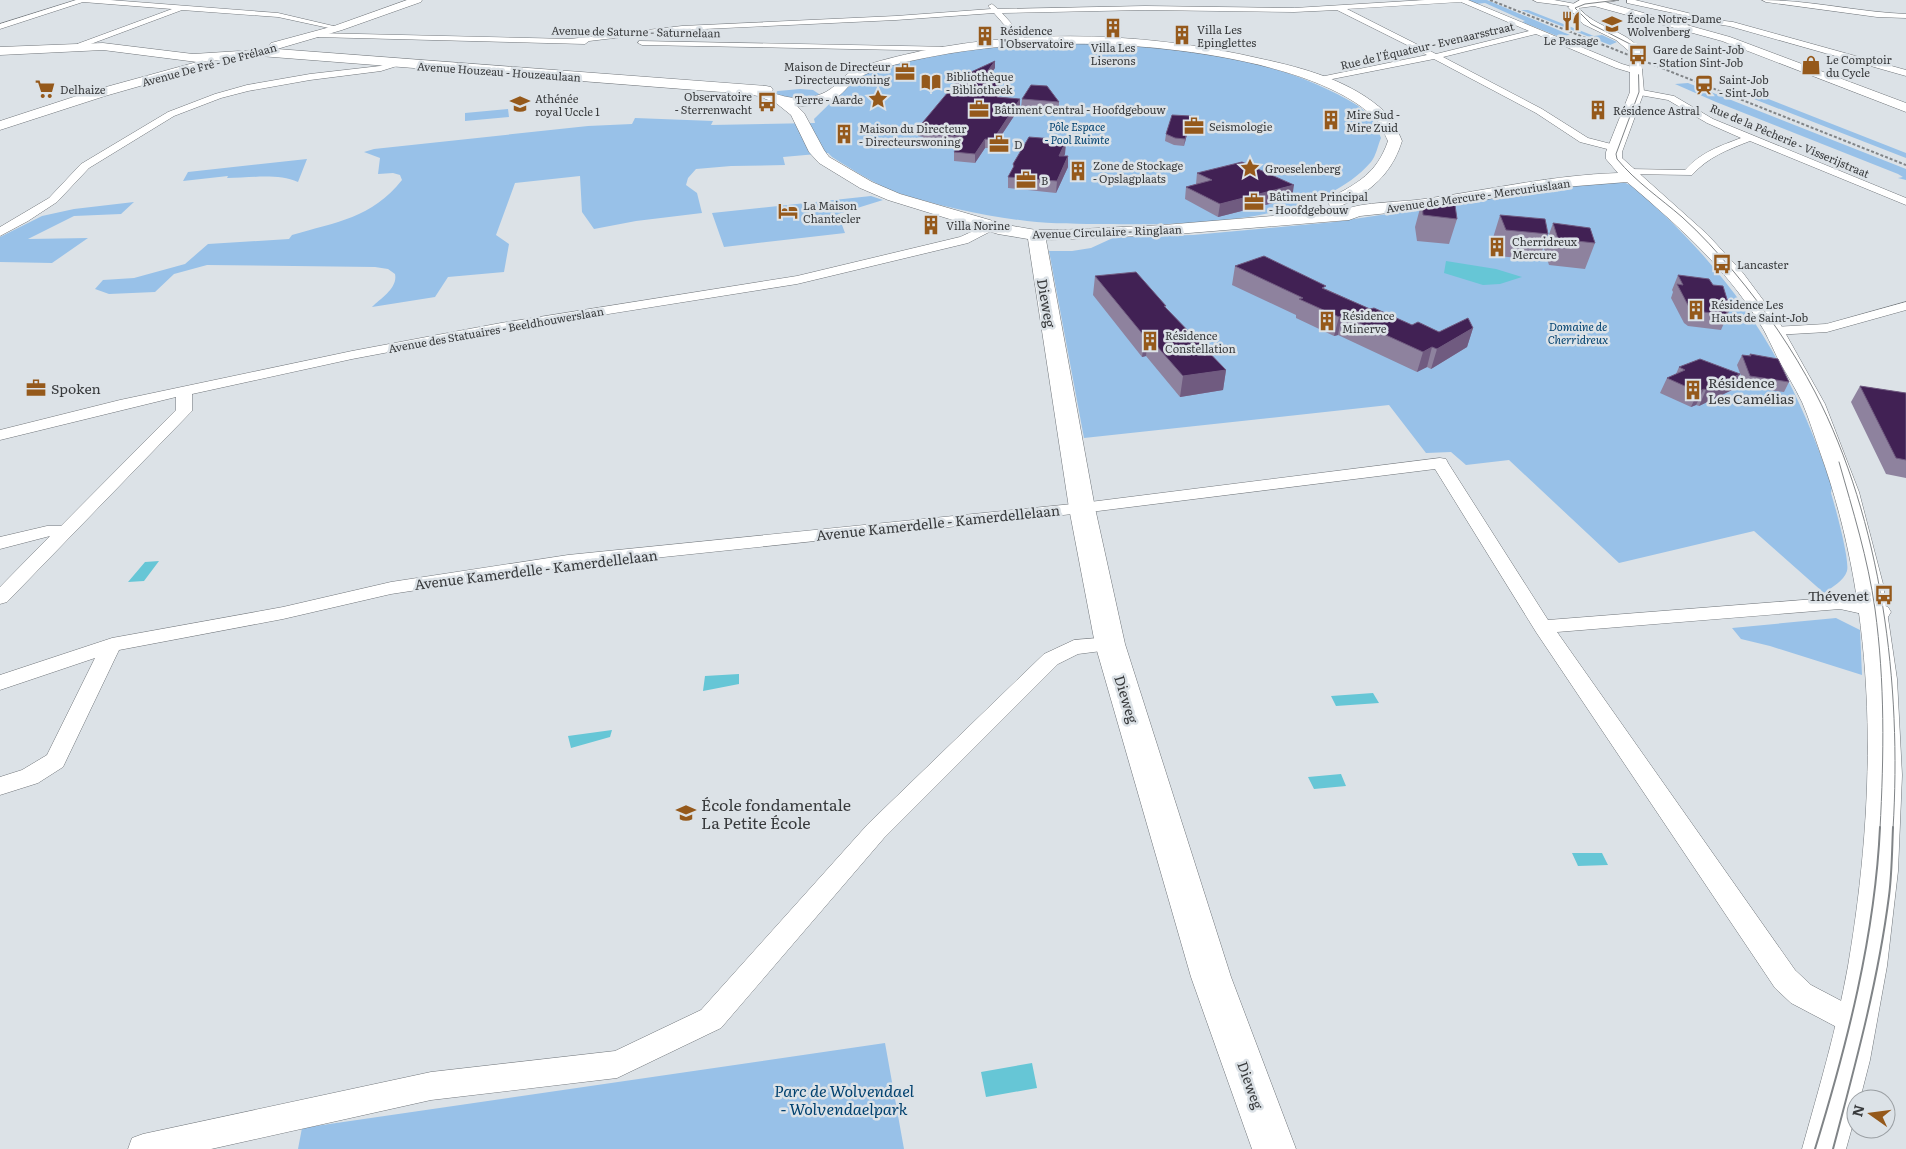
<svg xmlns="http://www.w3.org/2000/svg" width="1906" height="1149" font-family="Literata,serif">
  <rect width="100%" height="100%" fill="#dce2e7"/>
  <path fill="#98c1e8" d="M1465,0h22l83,35 -13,1 -35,-14 3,-1 -40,-18 -10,1z
    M1521,10h7l66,26 8,-1 15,7 -7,3z
    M1078,42c87,6 176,10 255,50 12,6 29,14 37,25 5,6 8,14 11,21 -3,7 -5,18 -10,24 -54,63 -188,63 -264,62 -27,0 -54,0 -80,-3 -43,-5 -88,-15 -129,-28 -24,-9 -45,-23 -66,-36l-4,-4 -45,4 2,8 -54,1 -35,3 -8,9 -2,7 11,8 5,20 -66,8 -42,8 -12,-17 -2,-36 -65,7 -19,52 13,9 -5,28 -56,5 -13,20 -63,10c9,-9 26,-19 23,-33l-7,-5 -13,-2 -168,-2 -33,9 -19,18 -46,2 -14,-5 8,-9 31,-2 51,-14 23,-20 81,-5 3,-4c44,-13 80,-17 110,-55l-2,-5 -7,-2 -15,1 2,-16 -16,-6 10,-3 214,-23 44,-2 3,-6 78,3 -2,4 104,-2 -1,-4c17,-16 34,-36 54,-47l74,-20 85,-8z
    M1688,83l218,86v11l-8,-2 5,-1 -5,-3 -182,-72 -41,-18z
    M800,89l13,1 6,4c-10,12 -34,3 -47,-1l6,-2z
    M1753,93l153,60v5l-165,-64z
    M508,109l1,8 -44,4v-8z
    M307,159l-9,23c-21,-9 -48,-4 -71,-4l1,-2 -45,5 5,-9z
    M1607,181l16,1 10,4c101,89 156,173 199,301l-1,6c4,13 19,67 16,78 -3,10 -15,16 -23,22l-70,-62 -135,32 -110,-103 -43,5 -15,-13 -25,1 -37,-48 -305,33 -35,-187h23l19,-3 24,-11 78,-2 141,-13z
    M871,196l12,4 -45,14 7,19 -121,14 -12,-34z
    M134,202l-13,12 -47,2 -46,23 60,-1 -36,25 -52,-1v-25l42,-21 32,-7z
    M1836,618l24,12 2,45 -92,-29 -29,-7 -9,-11z
    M885,1043l19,106h-606l4,-21z"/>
  <path fill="#66c6d6" d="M1446,261l50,8 26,8 -22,7 -17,1 -39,-12z
    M159,561l-15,20 -16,1 17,-20z
    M739,674v10l-36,7 2,-15z
    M1373,693l6,10 -43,3 -5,-10z
    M612,730l-2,7 -39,11 -3,-12z
    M1341,774l5,12 -32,3 -6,-12z
    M1572,853h30l6,12 -30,1z
    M1032,1063l5,25 -51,9 -5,-25z"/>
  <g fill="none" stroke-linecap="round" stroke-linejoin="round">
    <defs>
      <path id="street" d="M76,0h34l168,13 64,15 -4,2 -60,-13 -96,-7 -102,38h-3v-4l95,-35 -89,-7 -83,27v-5z
        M1425,0h43l154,64 17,5v4l-3,1 -20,-6 -80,-34 -93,23 99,52 46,29 31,8v4l-4,1 -35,-9 -44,-29 -102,-54 -117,23v-4l3,-1 107,-22 -90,-45 -43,2 -149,-2 -143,3 26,29 -4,2h-3l-27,-31 -98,7 -214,10 -93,11 -4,3 -269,-7 -4,-2 4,-2 254,6 112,-13 214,-10 95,-7 -3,-3 4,-2 6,5 147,-3 149,2zM1461,2l68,29 -93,23 -89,-45z
        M1533,0h21l27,5 -4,2 -40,-5z
        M1599,0h20l-26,5 -4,-2z
        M1627,0h8l61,15 -4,2 -65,-14z
        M1762,0c48,0 96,12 144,14v4l-29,-1 -111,-15z
        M1708,19l25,3 173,48v6l-177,-50 -21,-3 -39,2 -4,-2 4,-2z
        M639,41l315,6 4,2 -4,2 -312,-6 -4,-2z
        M397,60l4,3 -1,2 -19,6 -71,9 -62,11 -27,7 -47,18 -85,52 -32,34 -29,19 -28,15v-9l49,-29 32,-34 87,-52 47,-18 32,-9 63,-11 70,-8z
        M1637,89l37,7 39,23 193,79v7l-156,-64c-23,9 -42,16 -58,34l-68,-1 -1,-2 5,-3 57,1c16,-18 35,-24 56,-32l-34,-15 -39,-23 -34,-6v-4z
        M991,223l4,2 2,2 -2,2 -27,14 -171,41 -296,47 -149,28 -160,35v17l-3,3 -182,188 -7,2v-17l50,-51 -50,13v-12l47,-11h14l115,-116v-13l-176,43v-10l120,-30 232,-49 149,-28 296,-47 163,-39z
        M1906,302v8l-79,22 -52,3 -7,-4 7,-4 51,-3z
        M1440,458l6,1 2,4 100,157 292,-23 48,10 3,5 -3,5 -7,1 -41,-9 -283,23 238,338 16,15 57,30 4,9 -4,9 -10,4 -10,-4 -57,-30 -16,-15 -239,-356 -101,-163 -353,44 -514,54 -177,27 -108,25 -164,31 -56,117 -25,16 -38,12v-18l22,-7 25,-15 48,-97 -95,32v-15l112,-37 171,-31 108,-25 177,-27 514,-52z
        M1110,637l7,2 3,5 -3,5 -39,5 -20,10 -174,174 -163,190 -104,50 -186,22 -220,49h-83l4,-11 11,-4 288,-62 184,-21 86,-41 167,-186 176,-170 30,-14z"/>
      <path id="secondary" d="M407,0h15l-1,2 -79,28 -65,19 489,37 5,1 2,3 -2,2c18,8 41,9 58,-2 10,-6 15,-16 27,-21 20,-8 43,-13 65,-18 112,-23 230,-18 341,8 42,9 90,22 123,53 8,8 13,19 17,29 -8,26 -23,43 -46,57 -9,5 -16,10 -26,8l-2,-4 2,-4c28,-15 47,-25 58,-57 -4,-8 -7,-17 -13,-23 -62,-60 -231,-76 -315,-74 -50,0 -101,6 -150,17 -16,4 -36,8 -50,16 -8,4 -13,12 -20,18 -11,9 -29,11 -43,11l7,7 20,37 5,7 43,25 28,12 107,31 29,5h23l105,-5 181,-15c14,-8 61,-8 79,-11 65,-9 128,-24 194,-26l-12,-14v-7l24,-60v-23l6,-4 4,1 2,3 2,23 -22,60v6l85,76 36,39 35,47 47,84 34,88 24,92 14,95 5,96 -4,96 -11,95 -17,94 -10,39h-4v14l-10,36h-44c17,-61 35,-121 46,-183 29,-170 31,-351 -28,-514 -6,-17 -11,-34 -18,-50 -7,-14 -15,-28 -23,-41 -7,-14 -13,-29 -22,-42 -35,-55 -81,-95 -130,-137l-63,5 -138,22 -66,7 -11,4 -185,15 -118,5 49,268 30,136 106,333 65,172h-44l-61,-172 -96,-333 -26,-136 -41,-269 -30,-5 -110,-34 -28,-12 -41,-25 -10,-11 -18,-37 -15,-12 -18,-7 -11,-2 -487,-38 -59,6 4,3 -2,3 -98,28 -105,34v-9l95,-31 102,-28 -94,-12 -103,5v-8l103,-4 90,11 78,-5 -2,-3 2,-3 63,-17z
        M1580,0h17l133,37 176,66v9l-184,-71 -128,-35 -15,2c16,20 45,21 61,41l-2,3h-8l-14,-12 -33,-16 -15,-17z"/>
    </defs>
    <use href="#street" stroke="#70757a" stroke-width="1"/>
    <use href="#secondary" stroke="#70757a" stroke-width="1"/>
    <use href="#street" fill="#fff" fill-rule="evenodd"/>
    <use href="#secondary" fill="#fff" fill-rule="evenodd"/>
    <path stroke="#808487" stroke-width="1" d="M1618,0l-33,4 -10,4 16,16 41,21 6,10 1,37 -23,62 1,5c19,23 43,39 65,58 19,17 36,36 52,55 31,37 59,78 81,120 67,129 87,293 78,437
      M1839,462c14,49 29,97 36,147 10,73 9,146 5,220"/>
    <path stroke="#808487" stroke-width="2" d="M1815,1149c32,-104 60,-213 65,-322
      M1833,1149c22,-83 45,-167 56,-253 3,-23 3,-46 4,-69"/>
    <path stroke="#808487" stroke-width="2" stroke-dasharray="3 2" stroke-linecap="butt" d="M1490,0l416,165"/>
    <defs>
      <path id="secondary-bridge" d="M1634,49l2,20"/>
    </defs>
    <use href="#secondary-bridge" stroke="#70757a" stroke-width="12" stroke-linecap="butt"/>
    <use href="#secondary-bridge" stroke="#fff" stroke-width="12"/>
  </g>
  <path fill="#8e829e" d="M995,61v7l-6,8 10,9 -1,12 22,2v8l-27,41h-8l-10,15 -21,-2v-9l5,-7 -36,-3v-5l-5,-1v-8l51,-55z
    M1022,99l37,3v9l-38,-3z
    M1190,123l-6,23 -10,-1 -9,-4 1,-7z
    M1066,140l-1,14 -1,2h4v11l-12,26 -48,-5v-11l5,-8v-5z
    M1197,173l95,25 -74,19 -33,-18 1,-12 10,-3z
    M1422,201l35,18 -8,25 -32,-3 -2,-14z
    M1500,215l48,19 -9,26 -41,-4 -6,-15z
    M1553,223l42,20 -10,26 -36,-4 -5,-16z
    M1235,266l91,23 44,20 42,16 27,7 34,-4 -6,19 -36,22 -4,-2 -10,5 -79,-37 -4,1 -38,-18v-3l-64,-30z
    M1678,275l52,34 -9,21 -33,-4 -4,-3 -13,-25 2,-6 -1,-2z
    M1095,276l71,33 60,61 -3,20 -43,7 -34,-41 -4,1 -49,-62z
    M1750,354l39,28 -5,10 -39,-5 -8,-22 5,-10 7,1z
    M1679,367l61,7 -8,16 -33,16 -3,-1 -5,2 -31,-14 7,-15 9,-4z
    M1860,386l46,7v85l-20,-4 -35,-72z"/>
  <path fill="#705b80" d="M995,61v7l-12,16 1,-8z
    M1020,99v8l-27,41v-8z
    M1191,116l-1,7 -6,23 1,-7z
    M985,139v9l-10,15v-9z
    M1066,140l-1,14 -7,13 1,-11z
    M1068,156v11l-12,26 1,-12z
    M1294,185l-2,13 -74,19 2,-13z
    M1342,315l-4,20 -4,1 5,-19z
    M1473,328l-6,19 -36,22 6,-20z
    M1148,336l-2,20 -4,1 3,-20z
    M1432,347l-5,20 -10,5 6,-20z
    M1226,370l-3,20 -43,7 3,-21z
    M1740,374l-8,16 -33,16 7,-16z
    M1704,389l-8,16 -5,2 7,-15z"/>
  <path fill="#412154" stroke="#705b80" d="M995,61l-11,15 15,1 -2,20 23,2 -27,41 -8,-1 -10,15 -21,-2 10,-13 -3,-1 2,-1 -40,-3 4,-5 -9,-1 46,-55h5z
    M1031,85l16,1 12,16 -37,-3z
    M1172,115l19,1 -6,23 -10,-1 -9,-4z
    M1029,137l37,3 -2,3h1l-6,13h9l-11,25 -49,-4 6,-11 -1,-2z
    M1242,162l52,23 -74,19 -34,-17 26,-7 -15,-7z
    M1422,201l33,4 2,14 -34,-4z
    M1500,215l45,4 3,15 -42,-4z
    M1553,223l37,5 5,15 -37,-4z
    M1264,256l62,30 -4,2 48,21 4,-1 38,17 6,-3 21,10 29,-14 5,10 -36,21 -5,-2 -9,5 -81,-37 -3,2 -40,-18 4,-1 -68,-32z
    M1136,272l30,34h-2l62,64 -43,6 -35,-40 -3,1 -50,-61z
    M1678,275l31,4 4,6 10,1 7,23 -6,-1 4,7 -33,-4 -5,-2 -13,-25 6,1z
    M1750,354l28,5 11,23 -39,-6 -8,-21 9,1z
    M1700,359l40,15 -34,16 -2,-1 -6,3 -31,-14 18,-8 -6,-3z
    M1860,386l46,7v67l-10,-2z"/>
  <defs>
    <symbol id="restaurant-bare" viewBox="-9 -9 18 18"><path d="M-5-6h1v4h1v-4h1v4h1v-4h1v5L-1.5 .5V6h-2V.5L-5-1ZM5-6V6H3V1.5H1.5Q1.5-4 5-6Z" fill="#95591b" stroke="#dce2e7" stroke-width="2.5" paint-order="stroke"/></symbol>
    <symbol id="school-bare" viewBox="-9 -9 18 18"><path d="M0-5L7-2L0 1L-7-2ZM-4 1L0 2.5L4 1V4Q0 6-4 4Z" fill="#95591b" stroke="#dce2e7" stroke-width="2.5" paint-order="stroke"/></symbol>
    <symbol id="building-bare" viewBox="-9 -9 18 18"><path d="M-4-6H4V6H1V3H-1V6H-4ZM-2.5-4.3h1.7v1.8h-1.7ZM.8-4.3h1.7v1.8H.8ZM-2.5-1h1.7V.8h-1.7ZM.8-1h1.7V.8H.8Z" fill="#95591b" stroke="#dce2e7" stroke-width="2.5" paint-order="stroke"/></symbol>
    <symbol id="bus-bare" viewBox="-9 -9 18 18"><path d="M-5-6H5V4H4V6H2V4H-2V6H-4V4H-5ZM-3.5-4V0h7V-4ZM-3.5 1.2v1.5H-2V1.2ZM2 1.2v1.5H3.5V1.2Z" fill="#95591b" stroke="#dce2e7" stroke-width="2.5" paint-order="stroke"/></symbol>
    <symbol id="shop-bare" viewBox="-9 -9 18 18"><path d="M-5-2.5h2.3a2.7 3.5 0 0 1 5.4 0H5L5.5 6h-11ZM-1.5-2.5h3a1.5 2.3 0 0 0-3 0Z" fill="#95591b" stroke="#dce2e7" stroke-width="2.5" paint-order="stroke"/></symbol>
    <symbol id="office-bare" viewBox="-9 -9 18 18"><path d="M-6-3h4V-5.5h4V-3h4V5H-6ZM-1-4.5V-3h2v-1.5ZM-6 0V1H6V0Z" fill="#95591b" stroke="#dce2e7" stroke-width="2.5" paint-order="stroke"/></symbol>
    <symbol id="library-bare" viewBox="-9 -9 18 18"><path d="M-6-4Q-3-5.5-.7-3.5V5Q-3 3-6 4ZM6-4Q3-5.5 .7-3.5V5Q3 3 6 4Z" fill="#95591b" stroke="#dce2e7" stroke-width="2.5" paint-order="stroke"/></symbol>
    <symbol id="station-bare" viewBox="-9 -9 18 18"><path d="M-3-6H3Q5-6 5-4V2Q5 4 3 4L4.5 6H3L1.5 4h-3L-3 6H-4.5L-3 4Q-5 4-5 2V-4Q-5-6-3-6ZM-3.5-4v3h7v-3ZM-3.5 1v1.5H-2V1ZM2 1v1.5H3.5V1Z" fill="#95591b" stroke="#dce2e7" stroke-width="2.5" paint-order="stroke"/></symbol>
    <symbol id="supermarket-bare" viewBox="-9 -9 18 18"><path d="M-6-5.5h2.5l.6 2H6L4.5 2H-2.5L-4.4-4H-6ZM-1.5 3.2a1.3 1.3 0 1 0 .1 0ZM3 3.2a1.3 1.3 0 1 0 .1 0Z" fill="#95591b" stroke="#dce2e7" stroke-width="2.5" paint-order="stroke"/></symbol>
    <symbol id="sight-bare" viewBox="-9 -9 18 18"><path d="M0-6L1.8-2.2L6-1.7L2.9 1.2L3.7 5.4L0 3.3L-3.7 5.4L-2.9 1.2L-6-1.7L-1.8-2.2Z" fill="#95591b" stroke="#dce2e7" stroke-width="2.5" paint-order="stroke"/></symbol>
    <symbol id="hotel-bare" viewBox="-9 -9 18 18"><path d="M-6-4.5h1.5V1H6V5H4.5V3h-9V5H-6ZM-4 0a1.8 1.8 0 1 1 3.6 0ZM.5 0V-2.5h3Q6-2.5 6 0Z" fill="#95591b" stroke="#dce2e7" stroke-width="2.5" paint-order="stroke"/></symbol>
  </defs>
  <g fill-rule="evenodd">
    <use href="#restaurant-bare" x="1557" y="7" width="28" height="28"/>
    <use href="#school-bare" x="1598" y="10" width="28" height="28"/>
    <use href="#building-bare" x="1099" y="14" width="28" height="28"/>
    <use href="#building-bare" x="1168" y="21" width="28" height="28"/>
    <use href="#building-bare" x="971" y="22" width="28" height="28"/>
    <use href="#bus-bare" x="1624" y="41" width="28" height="28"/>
    <use href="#shop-bare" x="1797" y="51" width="28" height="28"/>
    <use href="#office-bare" x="891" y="58" width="28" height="28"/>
    <use href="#library-bare" x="917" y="68" width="28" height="28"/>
    <use href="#station-bare" x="1690" y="71" width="28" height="28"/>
    <use href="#supermarket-bare" x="31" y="75" width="28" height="28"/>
    <use href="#sight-bare" x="864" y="85" width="28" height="28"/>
    <use href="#bus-bare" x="753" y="88" width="28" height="28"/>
    <use href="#school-bare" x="506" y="90" width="28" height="28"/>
    <use href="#office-bare" x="965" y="95" width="28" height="28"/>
    <use href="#building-bare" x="1584" y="96" width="28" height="28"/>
    <use href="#building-bare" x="1317" y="106" width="28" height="28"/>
    <use href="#office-bare" x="1180" y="112" width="28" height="28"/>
    <use href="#building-bare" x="830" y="120" width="28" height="28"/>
    <use href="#office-bare" x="985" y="130" width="28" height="28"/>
    <use href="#sight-bare" x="1236" y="154" width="28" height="28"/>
    <use href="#building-bare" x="1064" y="157" width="28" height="28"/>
    <use href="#office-bare" x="1012" y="166" width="28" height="28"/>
    <use href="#office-bare" x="1240" y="188" width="28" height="28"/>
    <use href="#hotel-bare" x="774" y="197" width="28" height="28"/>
    <use href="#building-bare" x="917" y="211" width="28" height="28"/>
    <use href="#building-bare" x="1483" y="233" width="28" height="28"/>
    <use href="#bus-bare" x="1708" y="250" width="28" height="28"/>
    <use href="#building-bare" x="1682" y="296" width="28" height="28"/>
    <use href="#building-bare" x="1313" y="307" width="28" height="28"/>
    <use href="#building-bare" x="1136" y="327" width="28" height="28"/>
    <use href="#office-bare" x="22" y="374" width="28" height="28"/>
    <use href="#building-bare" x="1679" y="376" width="28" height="28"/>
    <use href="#bus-bare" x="1870" y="581" width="28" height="28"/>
    <use href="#school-bare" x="672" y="799" width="28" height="28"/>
  </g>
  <g text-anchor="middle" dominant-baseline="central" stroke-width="5" stroke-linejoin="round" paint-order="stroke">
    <g font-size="11" fill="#383a3c" stroke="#dce2e7" text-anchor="start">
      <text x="1627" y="18">École Notre-Dame<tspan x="1627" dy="13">Wolvenberg</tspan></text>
      <text x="1197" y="29">Villa Les<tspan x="1197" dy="13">Epinglettes</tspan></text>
      <text x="1000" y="30">Résidence<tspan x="1000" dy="13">l'Observatoire</tspan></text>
      <text x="1571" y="40" text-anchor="middle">Le Passage</text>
      <text x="1113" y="47" text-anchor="middle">Villa Les<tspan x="1113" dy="13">Liserons</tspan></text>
      <text x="1653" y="49">Gare de Saint-Job<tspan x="1653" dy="13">- Station Sint-Job</tspan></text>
      <text x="1826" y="59">Le Comptoir<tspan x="1826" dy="13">du Cycle</tspan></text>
      <text x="890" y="66" text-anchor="end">Maison de Directeur<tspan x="890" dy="13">- Directeurswoning</tspan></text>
      <text x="946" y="76">Bibliothèque<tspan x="946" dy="13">- Bibliotheek</tspan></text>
      <text x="1719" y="79">Saint-Job<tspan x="1719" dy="13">- Sint-Job</tspan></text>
      <text x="60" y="89">Delhaize</text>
      <text x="752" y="96" text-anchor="end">Observatoire<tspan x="752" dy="13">- Sterrenwacht</tspan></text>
      <text x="535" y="98">Athénée<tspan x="535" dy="13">royal Uccle 1</tspan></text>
      <text x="863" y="99" text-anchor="end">Terre - Aarde</text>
      <text x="994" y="109">Bâtiment Central - Hoofdgebouw</text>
      <text x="1613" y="110">Résidence Astral</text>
      <text x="1346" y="114">Mire Sud -<tspan x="1346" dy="13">Mire Zuid</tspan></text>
      <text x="1209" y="126">Seismologie</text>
      <text x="859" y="128">Maison du Directeur<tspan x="859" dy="13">- Directeurswoning</tspan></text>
      <text x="1014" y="144">D</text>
      <text x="1093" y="165">Zone de Stockage<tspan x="1093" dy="13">- Opslagplaats</tspan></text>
      <text x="1265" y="168">Groeselenberg</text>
      <text x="1041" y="180">B</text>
      <text x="1269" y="196">Bâtiment Principal<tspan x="1269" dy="13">- Hoofdgebouw</tspan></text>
      <text x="803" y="205">La Maison<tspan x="803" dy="13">Chantecler</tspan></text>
      <text x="946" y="225">Villa Norine</text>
      <text x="1512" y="241">Cherridreux<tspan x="1512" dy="13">Mercure</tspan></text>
      <text x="1737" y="264">Lancaster</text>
      <text x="1711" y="304">Résidence Les<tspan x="1711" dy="13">Hauts de Saint-Job</tspan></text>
      <text x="1342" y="315">Résidence<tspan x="1342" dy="13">Minerve</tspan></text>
      <text x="1165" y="335">Résidence<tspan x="1165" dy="13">Constellation</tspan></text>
    </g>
    <g font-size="11" fill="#383a3c" stroke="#dce2e7">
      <text transform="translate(636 31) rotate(1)">Avenue de Saturne - Saturnelaan</text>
      <text transform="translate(1427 45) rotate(-13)">Rue de l'Équateur - Evenaarsstraat</text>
      <text transform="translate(209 64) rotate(-15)">Avenue De Fré - De Frélaan</text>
      <text transform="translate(499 71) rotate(4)">Avenue Houzeau - Houzeaulaan</text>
      <text transform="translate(1790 140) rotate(23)">Rue de la Pêcherie - Visserijstraat</text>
      <text transform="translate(1478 195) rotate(-8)">Avenue de Mercure - Mercuriuslaan</text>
      <text transform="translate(1107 231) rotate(-2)">Avenue Circulaire - Ringlaan</text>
      <text transform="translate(496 329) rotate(-10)">Avenue des Statuaires - Beeldhouwerslaan</text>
    </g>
    <g font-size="11" font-style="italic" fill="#00416f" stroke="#dce2e7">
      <text x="1077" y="126">Pôle Espace<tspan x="1077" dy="13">- Pool Ruimte</tspan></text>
      <text x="1578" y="326">Domaine de<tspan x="1578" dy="13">Cherridreux</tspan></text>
    </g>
    <g font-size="14" fill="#383a3c" stroke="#dce2e7">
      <text transform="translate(1047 303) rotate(80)">Dieweg</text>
      <text transform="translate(938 522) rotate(-6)">Avenue Kamerdelle - Kamerdellelaan</text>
      <text transform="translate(536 569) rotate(-7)">Avenue Kamerdelle - Kamerdellelaan</text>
      <text transform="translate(1127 699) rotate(73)">Dieweg</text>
      <text transform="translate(1251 1085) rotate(70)">Dieweg</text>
    </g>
    <g font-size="14" fill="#383a3c" stroke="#dce2e7" text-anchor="start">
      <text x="1708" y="382">Résidence<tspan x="1708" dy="16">Les Camélias</tspan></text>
      <text x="51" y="388">Spoken</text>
      <text x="1869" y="595" text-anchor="end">Thévenet</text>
    </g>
    <g font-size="16" fill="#383a3c" stroke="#dce2e7" text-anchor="start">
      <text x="701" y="804">École fondamentale<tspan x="701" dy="18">La Petite École</tspan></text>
    </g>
    <g font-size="16" font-style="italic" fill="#00416f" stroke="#dce2e7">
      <text x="844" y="1090">Parc de Wolvendael<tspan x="844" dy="18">- Wolvendaelpark</tspan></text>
    </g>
  </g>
  <g transform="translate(1871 1114) rotate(284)"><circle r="24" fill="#dce2e7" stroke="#9a9fa3"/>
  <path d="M0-4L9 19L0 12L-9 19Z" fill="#95591b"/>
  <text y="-8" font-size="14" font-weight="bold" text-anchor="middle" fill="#383a3c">N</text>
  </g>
</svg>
